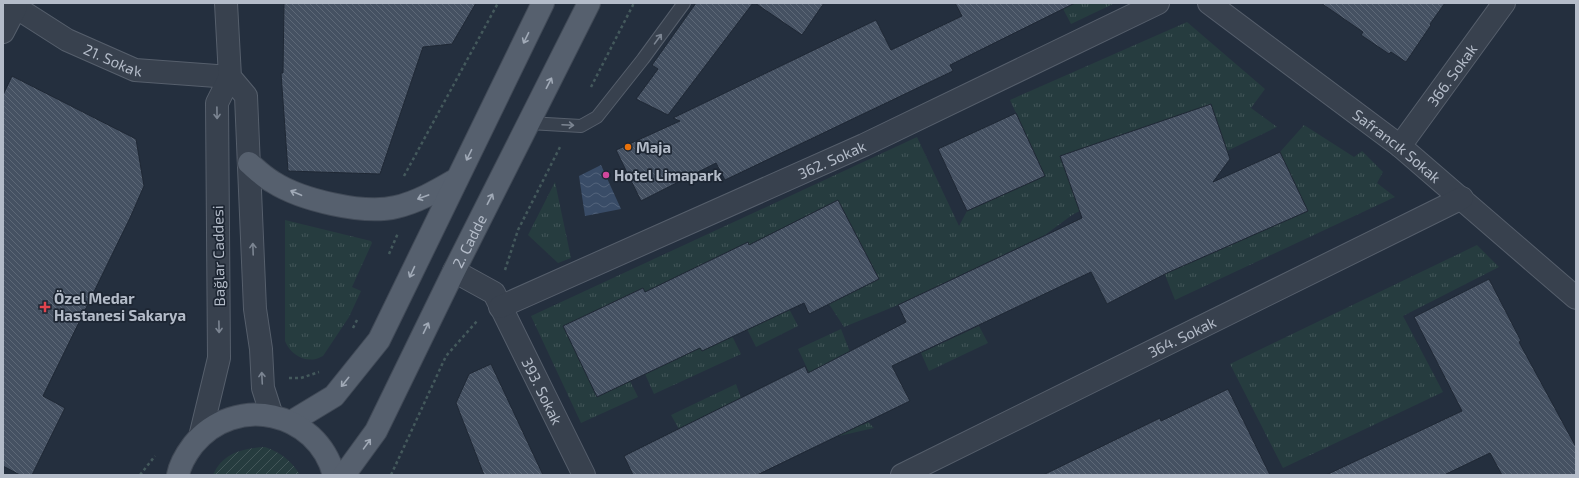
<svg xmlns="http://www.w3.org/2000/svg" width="1579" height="478" font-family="'Exo 2',sans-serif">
  <defs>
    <pattern id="grass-tufts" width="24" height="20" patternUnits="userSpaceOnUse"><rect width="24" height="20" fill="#263c3f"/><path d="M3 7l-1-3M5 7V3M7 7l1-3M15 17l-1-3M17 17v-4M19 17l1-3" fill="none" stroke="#435659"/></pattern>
    <pattern id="garden-furrows" width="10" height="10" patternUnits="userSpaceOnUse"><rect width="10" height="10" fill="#263c3f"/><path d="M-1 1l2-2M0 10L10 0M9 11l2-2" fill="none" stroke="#435659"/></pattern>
    <pattern id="water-waves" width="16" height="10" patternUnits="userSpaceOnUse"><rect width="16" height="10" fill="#394c67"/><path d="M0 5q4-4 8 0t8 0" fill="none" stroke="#53647b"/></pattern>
    <pattern id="building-back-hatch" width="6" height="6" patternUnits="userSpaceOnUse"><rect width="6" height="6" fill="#455162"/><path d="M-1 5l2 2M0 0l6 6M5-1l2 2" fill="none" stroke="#5d6877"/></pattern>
  </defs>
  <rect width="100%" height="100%" fill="#242f3e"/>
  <path fill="url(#grass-tufts)" d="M1060,3h55l-44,21z
    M1187,22l78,67 -14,19 26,19 -50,24 -16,-47 -88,85 -51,26 -27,20 -147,70 -54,22 -15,-23 50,-25 -41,-79 -69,35 -9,33 -12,-25 -16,93 9,18 -87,40 -9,-20 -15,7 8,16 -57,26 -50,-107 386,-179 42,89 8,-15 78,-35 -35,-76z
    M1304,125l50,32 8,-6 21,21 -6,11 18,14 -220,103 -13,-33 26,-3 119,-53 -27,-59z
    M555,182l16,76 -13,5 -30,-28z
    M285,220l86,21 1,2 -20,44 9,4 -12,26 -26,39c-15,9 -32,0 -38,-15z
    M1477,245l22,22 -96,49 40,76 -160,76 -53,-104z
    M785,301l13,25 -42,21 -9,-18z
    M979,326l9,17 -59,28 -8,-18z
    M841,329l9,23 -20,10 33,63 5,-3 6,6 -35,8 -41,-87z
    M736,384l5,14 -16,8 34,69h-30l-50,-46 -8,-14z"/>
  <path fill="url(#garden-furrows)" d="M265,447c16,6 26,13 35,28h-87c9,-22 30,-27 52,-28z"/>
  <path fill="url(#water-waves)" d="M601,165l20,44 -36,7 -6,-40z"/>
  <path fill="url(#building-back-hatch)" stroke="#1f2835" d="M284,3h192l-24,41 -29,3 -43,127 -92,-3 -7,-98h2z
    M696,3h57l-85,112 -32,-16 22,-30 -6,-4z
    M755,3h69l-22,32z
    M955,3h120l-125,62 3,6 -228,109 -9,-17 -75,38 -25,-51 64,-29 -7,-3 203,-98 15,30 71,-34z
    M1321,3h124l-15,21 1,1 -25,37 -15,-10 -2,2 -28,-19 2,-3z
    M12,76l124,63 8,47 -14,32 -87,178 22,12 -33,67h-12l-17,-9v-371z
    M1211,104l19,55 -17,23 67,-30 28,59 -141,62 -60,31 -16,-32 -199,94 18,35 -153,74h-124l-9,-19 181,-90 3,7 98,-51 -8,-17 184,-87 -22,-62z
    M1016,113l29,63 -78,35 -29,-62z
    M838,200l41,79 -70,35 -5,-11 -102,48 -2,-3 -103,49 -34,-71 80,-38 2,4 103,-50 1,3z
    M1489,279l32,62 -2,1 57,105v28h-74l-12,-22 -46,22h-118l136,-64 -48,-94z
    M491,364l52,111h-59l-28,-72 13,-29z
    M1228,389l42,86h-227l117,-57 1,3z"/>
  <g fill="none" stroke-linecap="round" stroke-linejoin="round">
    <defs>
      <path id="service" d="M529,123l52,3 16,-9 46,-58 41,-56"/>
      <g id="minor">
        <path id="s1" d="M9,3l58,37 68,30 95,7"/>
        <path id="s2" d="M1209,3l191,143 176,152"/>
        <path d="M3,32l13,-25"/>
        <path id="s3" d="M1400,146l104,-143"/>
        <path id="s4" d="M454,271l40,22 90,182"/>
        <path id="s5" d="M500,307l364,-162 294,-142"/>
        <path id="s6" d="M902,475l560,-277"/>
      </g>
      <path id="tertiary" d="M230,77l16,19 9,213 6,40 2,39 9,28
        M200,437l19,-79 -2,-255 13,-26 -4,-74"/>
      <g id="primary">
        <path d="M249,163c8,7 15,14 24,19 28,18 91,33 123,25 22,-5 42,-17 61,-28"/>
        <path d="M291,422l43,-26 45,-56 164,-337"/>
        <path d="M178,475c2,-11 9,-22 15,-30 42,-52 124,-34 141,30"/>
        <path id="s7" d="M344,475l32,-44 78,-160 135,-268"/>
      </g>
    </defs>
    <use href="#service" stroke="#565f6c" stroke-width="14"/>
    <use href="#minor" stroke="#565f6c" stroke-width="24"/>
    <use href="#tertiary" stroke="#565f6c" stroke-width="24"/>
    <use href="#primary" stroke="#414a57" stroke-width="24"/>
    <path stroke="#44595c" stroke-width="2.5" stroke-dasharray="3 3" stroke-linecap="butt" d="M591,87l43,-84
      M404,176l94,-173
      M389,254l9,-21
      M505,270l13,-40 42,-83
      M353,328l5,-10
      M289,378h12l18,-6
      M140,475l15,-19
      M391,475l55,-119 32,-36"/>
    <use href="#service" stroke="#38414e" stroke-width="12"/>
    <use href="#minor" stroke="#38414e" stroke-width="22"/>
    <use href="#tertiary" stroke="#38414e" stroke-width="22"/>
    <use href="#primary" stroke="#56606e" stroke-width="22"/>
  </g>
  <defs><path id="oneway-shaft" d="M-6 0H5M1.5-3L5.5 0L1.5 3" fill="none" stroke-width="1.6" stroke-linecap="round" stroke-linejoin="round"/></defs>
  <g stroke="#a1aab7">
    <use href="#oneway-shaft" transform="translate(526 38) rotate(116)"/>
    <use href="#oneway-shaft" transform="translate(549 83) rotate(-63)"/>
    <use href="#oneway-shaft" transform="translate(469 155) rotate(116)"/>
    <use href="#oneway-shaft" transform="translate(296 193) rotate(-157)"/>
    <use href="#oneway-shaft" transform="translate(423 197) rotate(160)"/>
    <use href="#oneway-shaft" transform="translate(490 199) rotate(-63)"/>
    <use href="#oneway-shaft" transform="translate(412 272) rotate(115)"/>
    <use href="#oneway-shaft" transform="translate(426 328) rotate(-64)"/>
    <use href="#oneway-shaft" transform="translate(345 382) rotate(129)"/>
    <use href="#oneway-shaft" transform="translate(367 444) rotate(-54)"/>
  </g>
  <g stroke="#7c8592">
    <use href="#oneway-shaft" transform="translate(658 39) rotate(-54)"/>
    <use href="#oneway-shaft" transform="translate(217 113) rotate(89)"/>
    <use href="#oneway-shaft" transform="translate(568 125) rotate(3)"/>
    <use href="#oneway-shaft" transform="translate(253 249) rotate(-92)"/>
    <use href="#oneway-shaft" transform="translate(219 327) rotate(89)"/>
    <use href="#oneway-shaft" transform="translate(262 378) rotate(-93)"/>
  </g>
  <circle fill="#e8710a" stroke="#1d2633" stroke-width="1.5" cx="628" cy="147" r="4"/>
  <circle fill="#d1479c" stroke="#1d2633" stroke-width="1.5" cx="606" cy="175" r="4"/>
  <path fill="#e0444e" stroke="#1d2633" stroke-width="1.5" d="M43 301h4v4h4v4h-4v4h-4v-4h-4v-4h4z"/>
  <g text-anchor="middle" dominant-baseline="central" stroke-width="3.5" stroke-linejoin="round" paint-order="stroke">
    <g font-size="15" fill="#b4bcc9" stroke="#1d2633">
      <text stroke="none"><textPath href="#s1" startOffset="119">21. Sokak</textPath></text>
      <text stroke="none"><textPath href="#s3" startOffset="88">366. Sokak</textPath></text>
      <text stroke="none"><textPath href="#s2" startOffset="236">Safrancık Sokak</textPath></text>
      <text stroke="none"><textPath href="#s5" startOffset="363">362. Sokak</textPath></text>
      <text stroke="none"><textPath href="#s7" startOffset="266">2. Cadde</textPath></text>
      <text transform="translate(218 256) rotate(-91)">Bağlar Caddesi</text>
      <text stroke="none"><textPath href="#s6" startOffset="312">364. Sokak</textPath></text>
      <text stroke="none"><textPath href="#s4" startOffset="155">393. Sokak</textPath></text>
    </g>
    <g font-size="15" font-weight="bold" fill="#b4bcc9" stroke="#1d2633" text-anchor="start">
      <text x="636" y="147">Maja</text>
      <text x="614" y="175">Hotel Limapark</text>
      <text x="54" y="298">Özel Medar<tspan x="54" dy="17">Hastanesi Sakarya</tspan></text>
    </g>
  </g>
  <rect width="1579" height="478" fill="none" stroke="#b4bcc9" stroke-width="8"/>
</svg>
